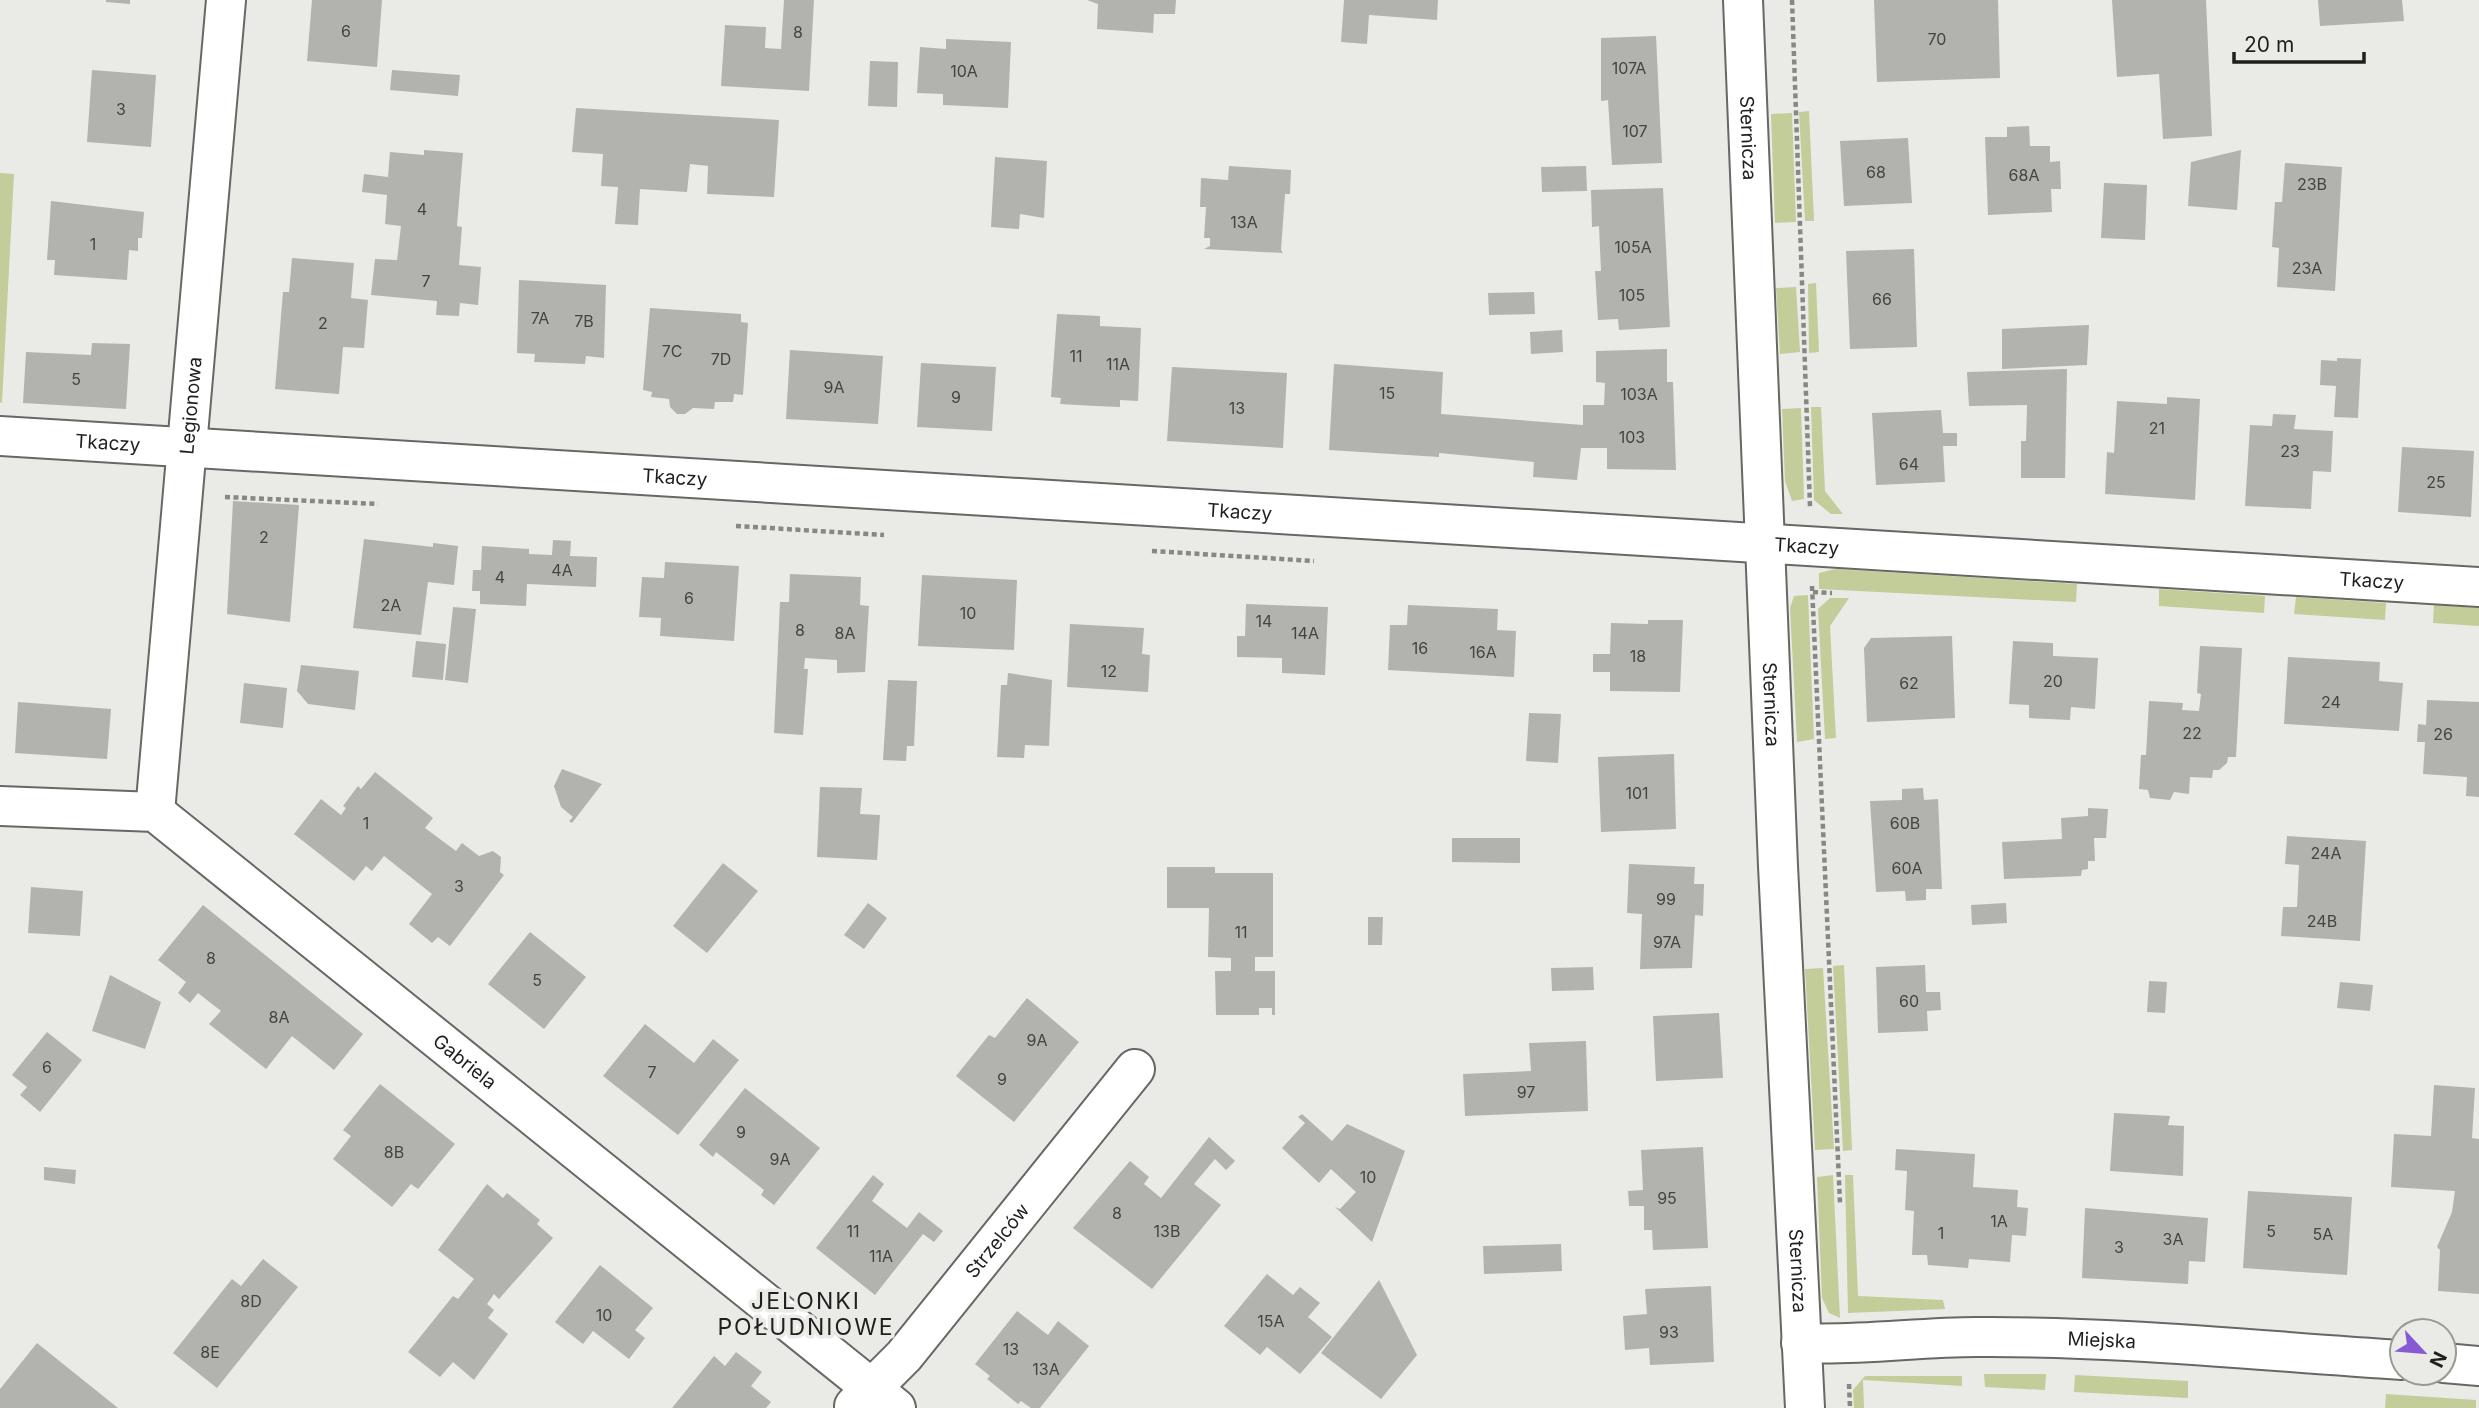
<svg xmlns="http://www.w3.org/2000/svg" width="2479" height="1408" font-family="Inter,sans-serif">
  <rect width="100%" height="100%" fill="#eaebe7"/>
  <path fill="#c2cd99" d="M1809,111l5,110h-9l-6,-109z
    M1792,113l4,109 -21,1 -4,-109z
    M0,173l14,1 -12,229 -2,-1z
    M1816,283l3,69 -10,1 -1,-69z
    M1796,287l4,65 -20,2 -4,-66z
    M1811,407h10l4,84 18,23h-12l-17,-14z
    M1801,408l3,91 -12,2 -7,-20 -3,-72z
    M1835,569l242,15 -1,18 -257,-13v-16z
    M2159,589l106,7 -1,17 -105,-7z
    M1808,595l6,144 -17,3 -7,-134 4,-12z
    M2296,597l90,6 -1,17 -91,-6z
    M1830,598h19l-19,28 6,112 -11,1 -7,-130z
    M2434,605l45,3v18l-46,-3z
    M1844,965l8,185 -9,1 -10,-185z
    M1823,968l11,181 -19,1 -10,-181z
    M1833,1175l7,143 -11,-5 -7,-15 -5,-121z
    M1845,1175h8l5,121 85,4 2,9 -97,4z
    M1984,1374h62l-1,16 -60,-3z
    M2075,1375l113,6v17l-114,-6z
    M1865,1376h97v10l-99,-6 1,28h-10l-1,-18z
    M2386,1394l90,6v8h-91z"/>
  <path fill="#b2b3af" d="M106,0h24v4l-24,-2z
    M312,0h70l-5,67 -70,-6z
    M784,0h30l-5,91 -88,-5 4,-61 41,2 -1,21 16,1z
    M1087,0h89l-1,14h-21l-1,19 -56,-4 1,-25z
    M1344,0h94l-1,20 -68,-5 -2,29 -26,-2z
    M1874,0h124l2,78 -123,4z
    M2112,0h94l6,136 -49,3 -4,-65 -42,3z
    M2318,0h84l2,21 -84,5z
    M1656,36l6,127 -50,2 -4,-65 -7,1v-63z
    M946,39l65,3 -3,66 -65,-3v-11l-26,-1 3,-46 26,2z
    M870,61l28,1 -1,45 -29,-1z
    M92,70l64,5 -5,72 -64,-5z
    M392,70l68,5 -2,21 -68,-6z
    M576,108l203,12 -5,77 -67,-3 1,-28 -18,-2 -3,28 -47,-3 -2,36 -23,-1 3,-37 -17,-1 2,-32 -31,-2z
    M2029,126l1,20h20v16l10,-1 1,28h-10l1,23 -64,3 -3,-78h22v-10z
    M1908,138l4,65 -68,3 -4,-65z
    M424,150l39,3 -6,73 5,1 -3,38 22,2 -3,38 -18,-2 -1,13 -23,-1 1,-14 -66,-6 4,-36 22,1 4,-34 -16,-2 2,-29 -25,-3 2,-18 24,3 2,-25 34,3z
    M2241,150l-4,60 -49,-4 3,-44z
    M995,157l52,4 -3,57 -24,-4 -1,15 -28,-2z
    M2285,163l57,4 -7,124 -58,-4 2,-39 -7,-1 3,-45h7z
    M1229,166l62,4 -1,24h-5l-4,56 2,3 -79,-4 6,-3v-8h-6l2,-31h-6l1,-29 27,2z
    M1586,166l1,25 -45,1 -1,-25z
    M2104,183l43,2 -2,55 -44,-2z
    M1663,188l7,139 -51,3 -1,-11 -20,1 -3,-49h6l-2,-45 -7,1 -1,-37z
    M51,201l93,11 -2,26h-4v13l-9,-1 -2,30 -73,-5 1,-15h-8z
    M1914,249l3,98 -67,2 -4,-98z
    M292,258l62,5 -3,35 17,2 -4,48 -21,-1 -4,47 -64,-5 8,-97h6z
    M519,280l87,5 -2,73 -18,-2 -1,8 -51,-2 1,-8 -18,-1z
    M1534,292l1,22 -46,1 -1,-22z
    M650,308l91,6v8l7,1 -5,72 -9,-1 -1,8h-18l-1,7 -21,-1 -8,6h-8l-7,-7 -1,-8 -18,-2 1,-5 -9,-2z
    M1057,314l43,2v10l41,2 -3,73 -18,-1v7l-25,-1 -35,-2 1,-6 -10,-1z
    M2089,325l-2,40 -85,4v-40z
    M1562,330l1,22 -32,2 -1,-22z
    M92,343l38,1 -4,65 -103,-6 3,-51 65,3z
    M1667,349v33h6l3,88 -69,-1v-21h-26l-4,32 -44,-3 1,-15 -95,-9v4l-110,-7 5,-86 109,8 -2,42 142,11v-20h21l1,-22 -9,-1v-31z
    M790,350l93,6 -5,68 -92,-5z
    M2337,358l24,1 -3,59 -24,-1 2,-31 -16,-1 1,-25 16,1z
    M921,363l75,4 -4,64 -75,-4z
    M1172,367l115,6 -4,75 -116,-7z
    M2067,369l-2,109h-44v-37h5l1,-36 -58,1 -2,-34z
    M2167,397l33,2 -5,101 -90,-6 2,-42 7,1 3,-52 50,3z
    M1941,410l2,23h14v13h-14l2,36 -69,3 -4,-72z
    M2273,414l23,1 -2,14 39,2 -2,41 -18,-1 -2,38 -66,-3 5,-81 22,1z
    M2402,447l72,4 -3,66 -73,-5z
    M233,501l66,4 -9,117 -63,-8z
    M364,539l69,8v-4l25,3 -4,39 -26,-3 -7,53 -68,-7z
    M553,540l18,1 -1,15 27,1 -1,30 -69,-3 -1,22 -46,-2v-13h-8l1,-21h8l1,-24 47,3v5l23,1z
    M665,562l74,4 -5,75 -74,-5 1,-18 -22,-1 3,-40 22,1z
    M790,574l71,3 -1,28 9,1 -4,66 -28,1v-13l-32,-2 -1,11h4l-5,66 -29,-2 6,-131h9z
    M922,575l95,5 -3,70 -96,-4z
    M1246,604l82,3 -3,68 -43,-2v-15l-45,-1v-21h8z
    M1408,605l90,4 -1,21 19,1 -2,46 -126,-7 2,-45h17z
    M453,607l23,2 -8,74 -23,-3z
    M1648,620h35l-3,72 -70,-1v-19h-17v-18h17l1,-31 37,1z
    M1070,624l74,4 -2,26 8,1 -2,37 -81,-5z
    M1952,636l3,82 -88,4 -3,-74 7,-10z
    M416,641l30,3 -3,36 -31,-3z
    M2013,641l40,2v13l45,2 -3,51 -24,-2 -1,13 -41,-2v-13l-20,-1z
    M2200,646l42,2 -6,109h-8l-1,6 -8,7h-6l-1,8 -22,-1 -1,17 -15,-2 -4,8 -20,-2 -2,-8 -9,-1 2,-34h5l3,-54 34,2 -1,7 17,1 2,-17 -4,-1z
    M2288,657l92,5 -1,19 24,2 -4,48 -115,-7z
    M301,665l58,6 -4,39 -47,-6 -11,-13z
    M1008,673l44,7 -3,66 -24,-1 -1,13 -27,-1 4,-72h6z
    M888,680l29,1 -3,65h-7l-1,15 -23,-1z
    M244,683l43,5 -4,40 -43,-5z
    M2427,700l52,2v95l-13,-1 1,-19 -44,-3 2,-32h-8l1,-18 8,1z
    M18,702l93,7 -4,50 -92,-6z
    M1529,713l32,1 -3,49 -32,-2z
    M1674,754l2,75 -75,3 -3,-75z
    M562,769l40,15 -30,39 -3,-2 4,-4 -12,-10 -7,-21z
    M375,772l58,46 -8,10 31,23 6,-8 17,13 14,-5 8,6 -1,15 4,3 -54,71 -12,-9 -6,6 -23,-19 23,-30 -48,-38 -12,15 -6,-5 -12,15 -60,-47 27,-35 20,16 5,-7 -3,-2 15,-20 3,3z
    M820,787l42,1 -2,26 20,1 -3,45 -60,-3z
    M1923,788l1,12 14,-1 4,90h-16v11l-20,1 -1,-10 -29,1 -6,-91 32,-1v-11z
    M2088,808l20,1 -2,29h-12l1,23h-7v8l-6,1 -1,6 -77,3 -2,-37 60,-3 -1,-21 27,-2z
    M2287,836l79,5 -6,100 -79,-5 2,-29h14l2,-42 -14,-1z
    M1452,838h68v25l-68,-1z
    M723,863l35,28 -51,62 -34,-27z
    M1629,864l66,3 -1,17h10l-1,32 -8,-1 -3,53 -52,1 2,-55 -15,-1z
    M1167,867h48v6h58v84h-18v14h20v44h-3v-7h-13v7h-43l-1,-44h16v-13l-23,-1 1,-49h-42z
    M31,887l52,4 -3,45 -52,-3z
    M868,903l19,15 -23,31 -20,-14z
    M2006,903l1,20 -35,2 -1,-20z
    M203,905l160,129 -29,36 -42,-34 -26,33 -57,-45 12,-13 -23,-18 -8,10 -12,-10 8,-11 -28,-22z
    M1368,917h15l-1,28h-14z
    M530,932l56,45 -42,52 -56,-45z
    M1925,965l1,27h14l1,18 -14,1 1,20 -50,2 -2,-66z
    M1593,967l1,23 -42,1 -1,-23z
    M110,975l51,27 -16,47 -53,-18z
    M2149,981l18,1 -2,31 -18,-1z
    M2340,982l33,3 -3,26 -33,-3z
    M1027,998l52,44 -65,80 -58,-46 33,-41 6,3z
    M1719,1013l4,65 -67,3 -3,-65z
    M645,1024l49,39 19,-24 26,21 -61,75 -75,-59z
    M47,1032l35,28 -42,52 -20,-17 7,-8 -15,-12z
    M1586,1041l2,70 -123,5 -2,-42 68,-3 -2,-28z
    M380,1084l75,60 -37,45 -7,-5 -19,23 -59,-48 18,-23 -8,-6z
    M2434,1085l41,3 -3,50 7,1v155l-41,-3 2,-41 -3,-3 15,-35 3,-21 -64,-4 3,-53 37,2z
    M745,1088l75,60 -46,57 -13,-10 3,-5 -48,-38 -3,5 -14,-12z
    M2114,1113l56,3 -2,9 16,1 -1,50 -73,-5z
    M1302,1114l30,27 15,-17 58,27 -33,91 -37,-35 5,2 16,-17 -25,-23 -12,14 -37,-35 23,-25 -7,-6z
    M1209,1137l26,24 -9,9 -11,-11 -21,25 27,21 -69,84 -79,-61 57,-67 19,16 -5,7 17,14z
    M1703,1147l5,101 -55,2 -1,-20h-8v-24h-15l-1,-15 15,-1 -2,-40z
    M1896,1149l79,5 -2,33 45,3 -1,17 11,1 -2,28 -14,-1 -2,27 -41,-3 -1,9 -40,-3 -1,-10h-15l2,-44 -9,-1 2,-39 -12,-1z
    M44,1167l32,3 -1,14 -31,-4z
    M873,1175l11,9 -12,17 35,27 12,-16 24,19 -9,11 -11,-8 -48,61 -59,-47z
    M487,1184l16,14 4,-5 33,27 -3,4 16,14 -54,61 -5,-5 -7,10 7,6 -6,8 20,16 -32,43 -2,3 -21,-18 -13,15 -32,-25 45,-56 5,3 16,-20 -36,-29z
    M2248,1191l104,6 -5,78 -104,-7z
    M2085,1208l123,10 -3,44 -16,-1 -1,23 -106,-6z
    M1561,1244l1,27 -78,3 -1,-28z
    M263,1259l35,28 -81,101 -44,-35 59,-74 9,7z
    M600,1265l53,43 -18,22 10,8 -16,21 -36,-28 -10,13 -28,-22z
    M1267,1274l26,21 7,-8 20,16 -12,14 24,20 -32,37 -33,-27 -7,8 -36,-29z
    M1379,1280l38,75 -36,44 -60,-46z
    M1711,1286l3,76 -64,3 -1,-17 -24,2 -2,-34 24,-2 -2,-25z
    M1017,1311l31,24 10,-14 31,25 -49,62h-9l-10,-7 -3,3 -31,-25 3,-3 -15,-12z
    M37,1343l81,65h-118v-19z
    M736,1352l26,20 -11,14 20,16 -5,6h-94l42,-52 11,10z"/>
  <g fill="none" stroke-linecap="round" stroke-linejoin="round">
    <defs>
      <g id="minor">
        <path id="s1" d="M1743,0l35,866 27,542"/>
        <path id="s2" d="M0,436l2479,151"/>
        <path id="s3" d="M0,806l155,6 741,596"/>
        <path id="s4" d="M155,812l71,-812"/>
        <path id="s5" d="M1801,1343c59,3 117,-6 176,-6 141,-1 284,14 425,23"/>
        <path d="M2444,1363l35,3"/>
        <path id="s6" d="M854,1406l50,-50 231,-287"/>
      </g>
    </defs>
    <use href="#minor" stroke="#676764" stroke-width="42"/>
    <path stroke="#878885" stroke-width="4.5" stroke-dasharray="5 3.5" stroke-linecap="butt" d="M1792,0l18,507
      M225,497l153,7
      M736,526l148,9
      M1152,551l162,10
      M1812,586l28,617
      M1813,592l19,1
      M1849,1384l1,24"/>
    <use href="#minor" stroke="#fff" stroke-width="38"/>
  </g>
  <g text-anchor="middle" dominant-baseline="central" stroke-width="7" stroke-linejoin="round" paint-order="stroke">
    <g font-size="16" fill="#444442">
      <text x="346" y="31">6</text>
      <text x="798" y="32">8</text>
      <text x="1937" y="39">70</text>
      <text x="1629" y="68">107A</text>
      <text x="964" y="71">10A</text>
      <text x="121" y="109">3</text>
      <text x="1635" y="131">107</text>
      <text x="1876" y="172">68</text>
      <text x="2024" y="175">68A</text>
      <text x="2312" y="184">23B</text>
      <text x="422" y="209">4</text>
      <text x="1244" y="222">13A</text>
      <text x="93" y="244">1</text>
      <text x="1633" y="247">105A</text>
      <text x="2307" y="268">23A</text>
      <text x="426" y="281">7</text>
      <text x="1632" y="295">105</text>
      <text x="1882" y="299">66</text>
      <text x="540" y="318">7A</text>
      <text x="584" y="321">7B</text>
      <text x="323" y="323">2</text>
      <text x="672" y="351">7C</text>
      <text x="1076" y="356">11</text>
      <text x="721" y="359">7D</text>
      <text x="1118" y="364">11A</text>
      <text x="76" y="379">5</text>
      <text x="834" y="387">9A</text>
      <text x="1387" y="393">15</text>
      <text x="1639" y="394">103A</text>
      <text x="956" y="397">9</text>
      <text x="1237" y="408">13</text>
      <text x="2157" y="428">21</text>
      <text x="1632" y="437">103</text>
      <text x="2290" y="451">23</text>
      <text x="1909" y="464">64</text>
      <text x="2436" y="482">25</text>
      <text x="264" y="537">2</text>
      <text x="562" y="570">4A</text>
      <text x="500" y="577">4</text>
      <text x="689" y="598">6</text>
      <text x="391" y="605">2A</text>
      <text x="968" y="613">10</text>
      <text x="1264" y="621">14</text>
      <text x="800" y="630">8</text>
      <text x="845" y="633">8A</text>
      <text x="1305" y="633">14A</text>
      <text x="1420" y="648">16</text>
      <text x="1483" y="652">16A</text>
      <text x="1638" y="656">18</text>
      <text x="1109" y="671">12</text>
      <text x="2053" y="681">20</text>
      <text x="1909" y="683">62</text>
      <text x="2331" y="702">24</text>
      <text x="2192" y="733">22</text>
      <text x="2443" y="734">26</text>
      <text x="1637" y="793">101</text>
      <text x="366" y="823">1</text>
      <text x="1905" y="823">60B</text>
      <text x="2326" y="853">24A</text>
      <text x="1907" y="868">60A</text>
      <text x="459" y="886">3</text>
      <text x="1666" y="899">99</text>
      <text x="2322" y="921">24B</text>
      <text x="1241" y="932">11</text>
      <text x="1667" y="942">97A</text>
      <text x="211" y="958">8</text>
      <text x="537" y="980">5</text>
      <text x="1909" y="1001">60</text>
      <text x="279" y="1017">8A</text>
      <text x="1037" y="1040">9A</text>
      <text x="47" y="1067">6</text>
      <text x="652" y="1072">7</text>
      <text x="1002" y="1079">9</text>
      <text x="1526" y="1092">97</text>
      <text x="741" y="1132">9</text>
      <text x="394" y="1152">8B</text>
      <text x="780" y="1159">9A</text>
      <text x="1368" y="1177">10</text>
      <text x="1667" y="1198">95</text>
      <text x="1117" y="1213">8</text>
      <text x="1999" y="1221">1A</text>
      <text x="853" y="1231">11</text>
      <text x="1167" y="1231">13B</text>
      <text x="2271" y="1231">5</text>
      <text x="1941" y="1233">1</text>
      <text x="2323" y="1234">5A</text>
      <text x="2173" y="1239">3A</text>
      <text x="2119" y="1247">3</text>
      <text x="881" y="1256">11A</text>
      <text x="251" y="1301">8D</text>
      <text x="604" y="1315">10</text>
      <text x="1271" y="1321">15A</text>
      <text x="1669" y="1332">93</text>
      <text x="1011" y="1349">13</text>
      <text x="210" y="1352">8E</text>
      <text x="1046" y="1369">13A</text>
    </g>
    <g font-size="19" fill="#1f1f1d" stroke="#eaebe7">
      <text stroke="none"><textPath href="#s1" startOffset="138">Sternicza</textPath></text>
      <text stroke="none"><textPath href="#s4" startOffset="408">Legionowa</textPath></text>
      <text stroke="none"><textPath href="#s2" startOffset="108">Tkaczy</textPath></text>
      <text stroke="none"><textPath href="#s2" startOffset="676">Tkaczy</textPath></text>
      <text stroke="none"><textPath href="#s2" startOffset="1242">Tkaczy</textPath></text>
      <text stroke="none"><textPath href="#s2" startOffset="1810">Tkaczy</textPath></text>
      <text stroke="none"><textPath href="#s2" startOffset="2376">Tkaczy</textPath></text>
      <text stroke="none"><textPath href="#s1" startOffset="705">Sternicza</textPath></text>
      <text stroke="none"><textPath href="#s3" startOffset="553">Gabriela</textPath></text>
      <text stroke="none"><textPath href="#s6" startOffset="219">Strzelców</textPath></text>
      <text stroke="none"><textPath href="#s1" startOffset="1272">Sternicza</textPath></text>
      <text stroke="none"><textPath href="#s5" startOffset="301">Miejska</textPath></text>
    </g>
    <g font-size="23" letter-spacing="2" fill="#1f1f1d" stroke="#eaebe7">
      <text x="806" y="1301">JELONKI<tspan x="806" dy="26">POŁUDNIOWE</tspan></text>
    </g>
  </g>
  <g transform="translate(2423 1352) rotate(116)"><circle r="33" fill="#eaebe7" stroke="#999996" stroke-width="2"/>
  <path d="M0-5L12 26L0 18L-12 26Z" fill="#875ad3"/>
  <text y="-10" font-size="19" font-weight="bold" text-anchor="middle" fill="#1f1f1d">N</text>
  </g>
  <path d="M2234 52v10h130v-10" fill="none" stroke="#1f1f1d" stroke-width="3.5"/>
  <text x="2244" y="52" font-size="21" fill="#1f1f1d" stroke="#eaebe7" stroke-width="5" paint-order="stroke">20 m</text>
</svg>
